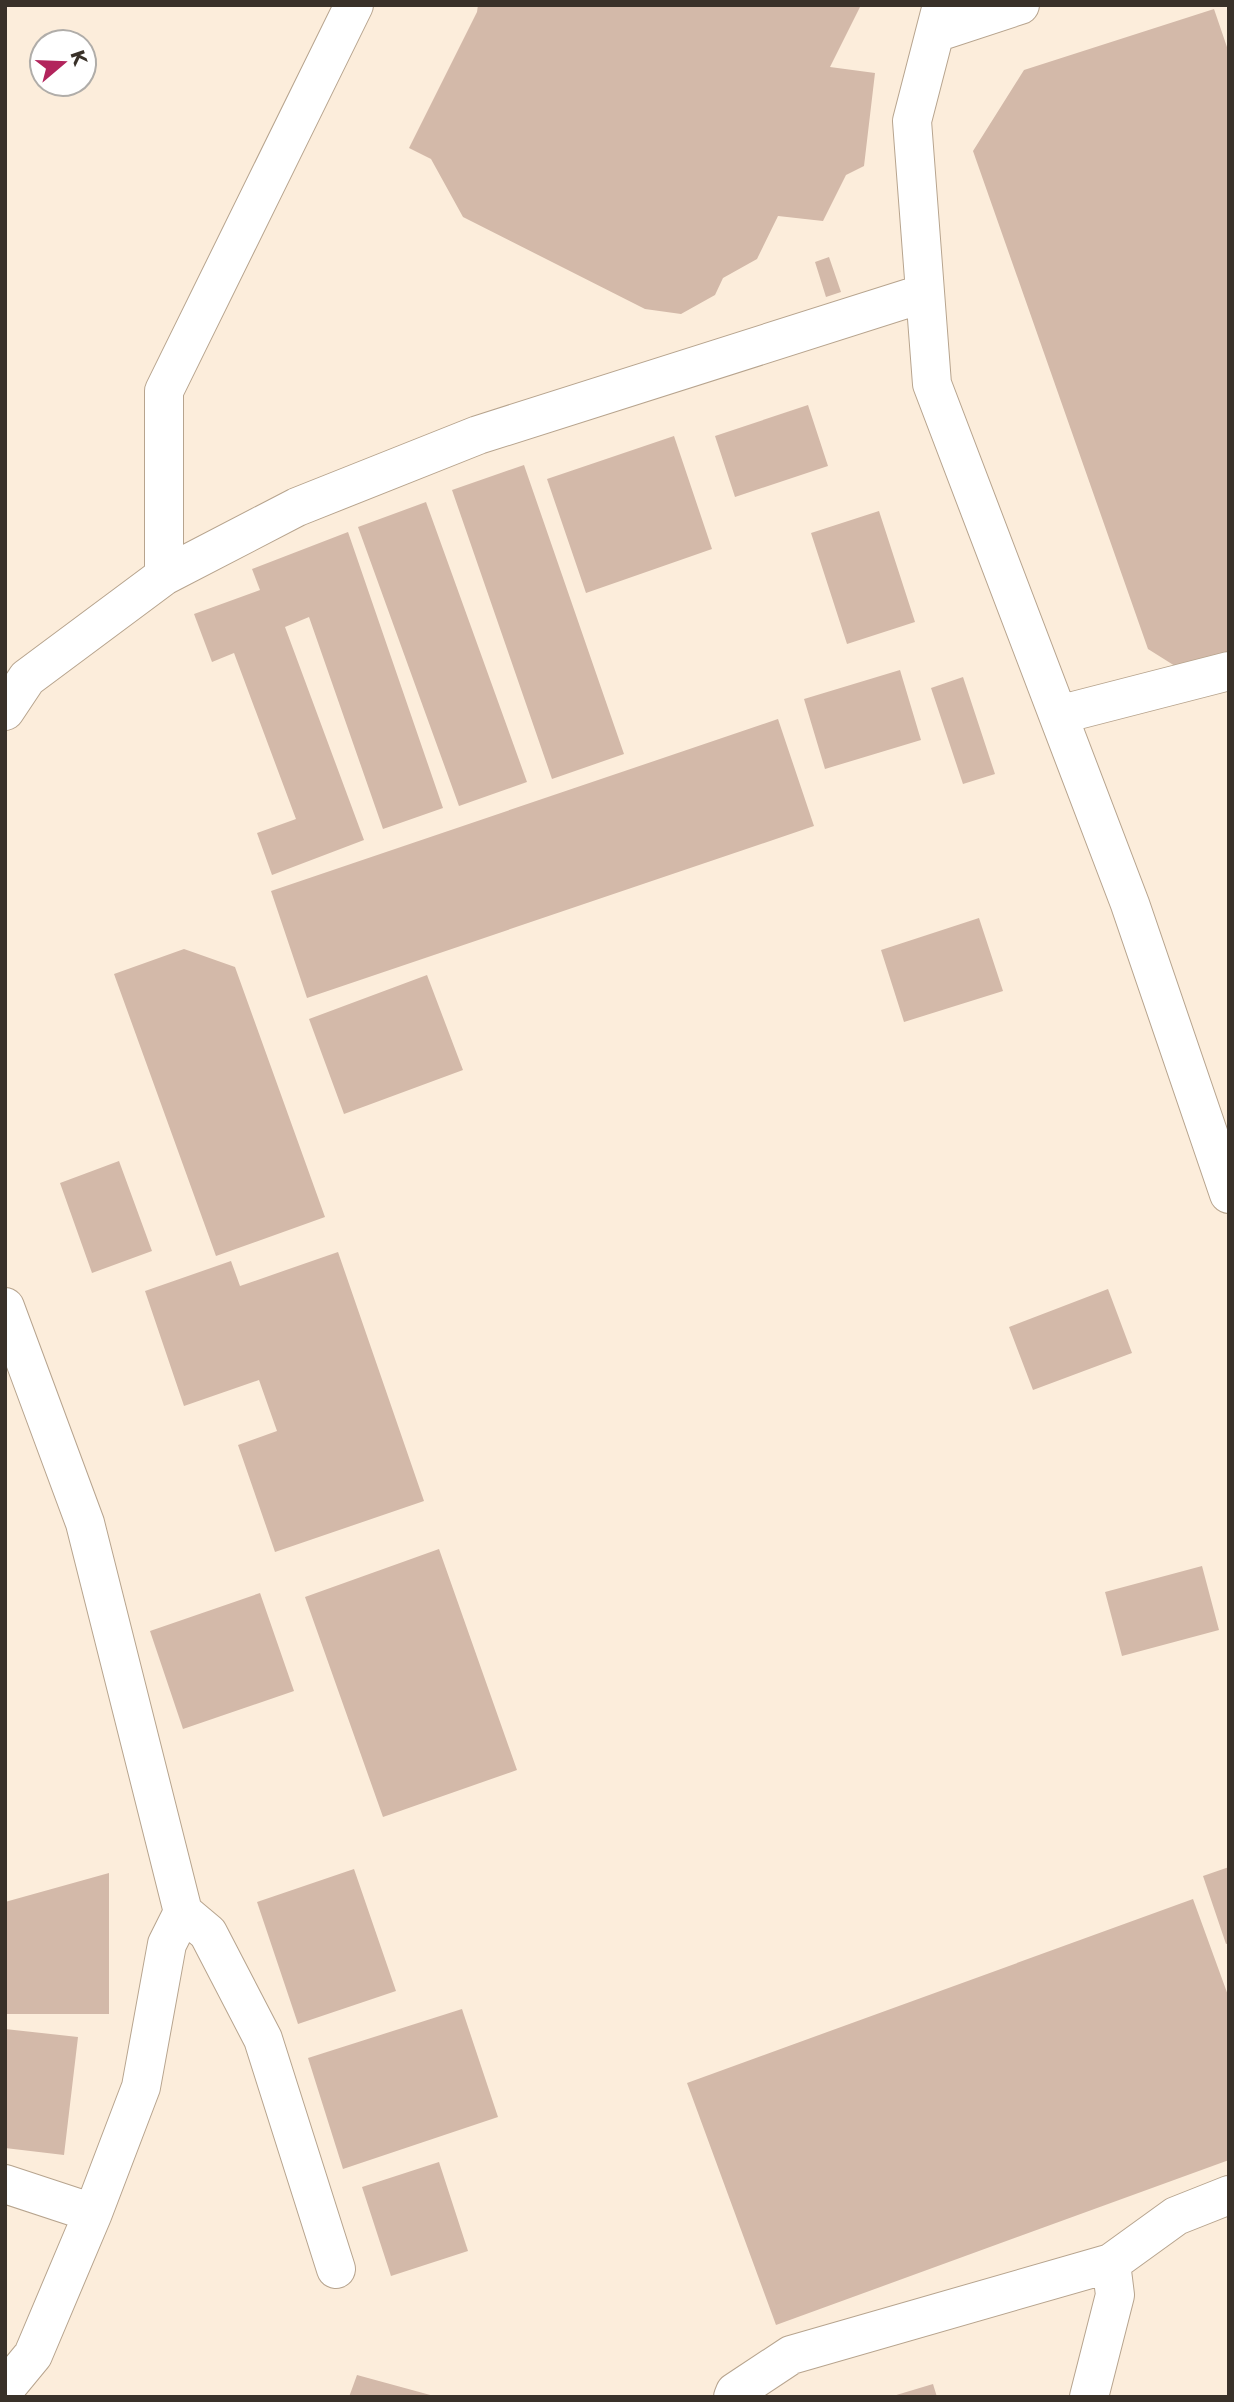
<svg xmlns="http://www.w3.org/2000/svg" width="1234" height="2402" font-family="'DejaVu Sans',sans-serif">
  <rect width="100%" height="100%" fill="#fef6ed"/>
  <path fill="#fceddb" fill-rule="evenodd" d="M5,5h1224v2392h-1224zM42,42h42v42h-42z"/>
  <path fill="#d3b9a9" d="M478,5h383l-31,62 45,6 -11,93 -18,9 -23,46 -45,-5 -21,43 -34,19 -8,17 -34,19 -36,-5 -182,-92 -32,-58 -22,-11 68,-136z
    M1214,9l15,44v603l-46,15 -35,-22 -175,-498 51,-81z
    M829,257l12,35 -15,5 -11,-35z
    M808,405l20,61 -93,31 -20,-61z
    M674,436l38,113 -126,44 -39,-114z
    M524,465l100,289 -72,25 -100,-289z
    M426,502l101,280 -68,24 -101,-279z
    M879,511l36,111 -68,22 -36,-111z
    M348,532l95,276 -60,21 -74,-212 -24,10 79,213 -92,35 -15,-42 39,-14 -62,-166 -22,9 -18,-48 66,-24 -8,-21z
    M900,670l21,70 -96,29 -21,-70z
    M963,677l32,97 -32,10 -32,-96z
    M778,719l36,107 -507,172 -36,-107z
    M979,918l24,73 -99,31 -23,-72z
    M184,949l51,18 90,250 -109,39 -102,-282z
    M427,975l36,95 -119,44 -35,-95z
    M119,1161l33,90 -60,22 -32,-90z
    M338,1252l86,249 -149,51 -37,-107 39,-14 -18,-51 -75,26 -39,-115 86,-30 9,25z
    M1108,1289l24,64 -99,37 -24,-63z
    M439,1549l78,221 -134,47 -78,-220z
    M1202,1566l17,64 -97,26 -17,-64z
    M260,1593l34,98 -111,38 -33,-98z
    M1229,1867v76l-3,1 -23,-68z
    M354,1869l42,122 -98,33 -41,-122z
    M109,1873v141h-104v-112z
    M1193,1899l36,99v162l-453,165 -89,-242z
    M462,2009l36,108 -155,52 -35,-111z
    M5,2029l73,8 -14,118 -59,-7z
    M439,2162l29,89 -77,25 -29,-89z
    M357,2375l77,21v1h-85z
    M933,2384l4,13h-43l-1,-1z"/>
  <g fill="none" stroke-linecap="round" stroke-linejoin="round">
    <defs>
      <path id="minor" d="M942,5l-30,116 20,263 198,520 99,290
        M935,33l85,-28
        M164,576v-185l190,-386
        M5,711l22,-33 137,-102 133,-69 181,-72 447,-142
        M1058,715l171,-44
        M5,1307l80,216 98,389 25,21 55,106 73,230
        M5,2184l88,29
        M5,2389l28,-34 60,-142 48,-126 26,-143 16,-32
        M733,2397l2,-5 56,-37 320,-92 65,-47 53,-21
        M1089,2397l26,-102 -4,-32"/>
    </defs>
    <use href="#minor" stroke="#b7a48e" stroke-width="40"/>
    <use href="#minor" stroke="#fff" stroke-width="38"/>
  </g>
  <rect width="1234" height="2402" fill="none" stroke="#393129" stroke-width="14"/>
  <g transform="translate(63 63) rotate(71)"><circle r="33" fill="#ffffff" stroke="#b0ada9" stroke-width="2"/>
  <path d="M0-5L12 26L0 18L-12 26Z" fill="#b2245c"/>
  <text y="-10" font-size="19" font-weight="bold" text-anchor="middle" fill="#393129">K</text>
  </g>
</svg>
